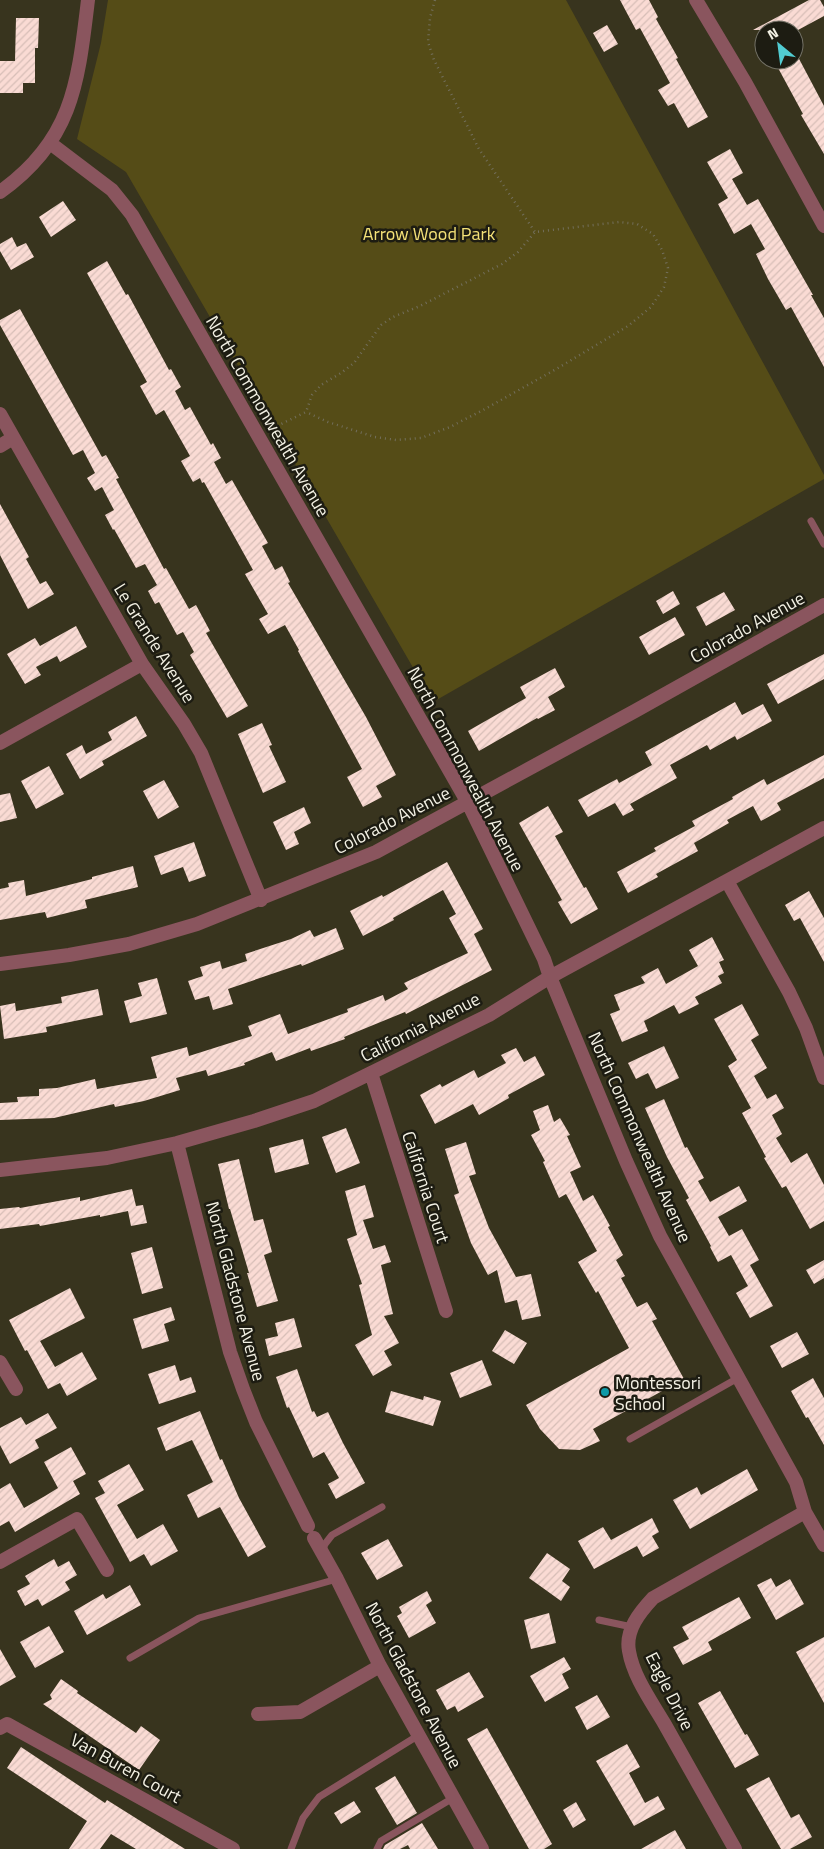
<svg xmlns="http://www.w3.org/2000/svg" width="824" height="1849" font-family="'Titillium Web',sans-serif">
  <defs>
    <pattern id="building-hatch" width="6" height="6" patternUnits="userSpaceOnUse" patternTransform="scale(1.25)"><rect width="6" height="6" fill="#fadbd4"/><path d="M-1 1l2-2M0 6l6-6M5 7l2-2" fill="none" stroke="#d7beb7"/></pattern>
  </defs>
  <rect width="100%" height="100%" fill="#38341e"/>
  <path fill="#554c17" d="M108,0h458l258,475v4l-391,223 -307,-530 -49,-33 24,-96z"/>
  <path fill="url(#building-hatch)" d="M620,0h29l9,17 -2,2 22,39 -2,1 32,58 -20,11 -14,-25 -6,3 -10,-16 12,-7 -30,-55 -4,2z
    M809,0h11l4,7v9l-26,14h-45z
    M16,18h23l-1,30h-3v35h-12v10h-23v-32h15z
    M607,25l11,19 -14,8 -11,-19z
    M797,55l27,51v48l-23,-39 2,-1 -26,-48 11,-6h6v-3z
    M730,149l13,24 -11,6 15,26 11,-6 55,96h-2l13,23v49l-33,-60 -5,3 -18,-31 -12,-25 9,-5 -14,-25 -17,10 -16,-30 10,-6 -21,-36z
    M63,201l13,19 -25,17 -12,-20z
    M12,237l5,10 9,-4 8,14 -23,13 -11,-19v-7z
    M107,261l19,34 2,-1 41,76 2,-1 10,18 -6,4 10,19 5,-3 21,38 2,-2 8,15 -7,4 12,22 6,-4 36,63 -6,3 13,24 7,-4 8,16 -2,1 78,134 30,58 -20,11 6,11 -19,10 -16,-30 15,-8 -64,-118 1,-1 -14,-25 -17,9 -9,-15 9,-5 -23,-40 8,-4 -49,-88 -2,1 -2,-5 -7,4 -12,-21 9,-5 -26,-46 -8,5 -16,-29 7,-4 -60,-109z
    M20,309l82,148 4,-2 13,23 -3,1 48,90 2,-1 23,41 7,-4 14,26 -4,2 42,73 -21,12 -37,-63 4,-3 -11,-20 -6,3 -18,-33 -4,2 -7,-13 9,-6 -12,-21 -9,4 -22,-39 -1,1 -8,-15 9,-5 -12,-23 -7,4 -8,-13 8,-5 -12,-23 -10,5 -73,-130v-5z
    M0,504l29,53 -3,2 14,25 6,-3 8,13 -26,15 -28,-54z
    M673,591l7,13 -17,10 -7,-13z
    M724,592l11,18 -29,16 -10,-19z
    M675,617l10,18 -36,20 -10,-18z
    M76,626l11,21 -27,15 -3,-6 -21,11 5,8 -16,9 -18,-30 28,-16 5,8z
    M824,654v25l-46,25 -11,-20z
    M555,668l10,19 -17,10 7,13 -17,9 -1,-1 -58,33 -11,-20 58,-33 -6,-11z
    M735,702l7,13 21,-11 9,17 -35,19 -2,-4 -25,14 -3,-5 -37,20 7,13 -47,26 4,6 -11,6 -8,-13 -27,14 -10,-17 39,-21 2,4 33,-18 -7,-13z
    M136,716l11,20 -45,25 2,4 -24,14 -14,-25 16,-9 4,9 26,-14 -4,-8z
    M262,723l10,22 -3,1 17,36 -23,11 -25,-59z
    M824,755v23l-47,25 4,7 -20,11 -8,-15 -26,14 2,3 -35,20 4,8 -42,23 2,3 -30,16 -11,-21 39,-21 -2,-3 41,-22 -3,-5 41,-22 -1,-2 32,-18 3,6z
    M49,766l15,28 -28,15 -15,-28z
    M164,780l15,27 -21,12 -15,-28z
    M10,793l7,25 -17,4v-27z
    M548,806l15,26 -8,4 29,52 2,-1 12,22 -27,15 -13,-22 4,-2 -43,-77z
    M304,807l7,16 -17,9 5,12 -13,6 -13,-28z
    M194,842l12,34 -17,6 -6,-15 -22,8 -7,-19z
    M447,862l36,67 -9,5 18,36 -86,44 -1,-2 -61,25 1,2 -34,12 -1,-3 -34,13 -4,-9 -28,11 1,2 -37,11 -2,-6 -30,8 4,12 -36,11 -29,6 -1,-3 -60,14 -54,2v-17l18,-1 -1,-5 22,-1v-7l18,-1 38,-9 2,10 60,-11 -6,-21 36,-10 2,9 63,-20 -4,-10 32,-12 8,20 60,-22 -1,-3 36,-14 2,6 23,-12 -4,-6 64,-30 -19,-35 7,-4 -13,-24 -50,28 1,2 -31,16 -13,-25 32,-16 1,2z
    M133,866l5,21 -53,13 2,8 -40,10 -2,-6 -45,8v-31l9,-2 -1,-4 16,-3 2,16 66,-17v-2z
    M809,891l15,27v44l-24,-44 -6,3 -9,-16z
    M336,928l8,21 -42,17 -1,-2 -73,25 5,15 -20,6 -4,-14 -14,4 -7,-19 15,-5 -3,-9 20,-6 2,8 25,-8 -2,-7 46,-15 19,-9 4,7z
    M712,937l12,23 -5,2 5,11 -6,3 4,7 -27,14 4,7 -20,10 -5,-9 -30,16 4,10 -26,11 -12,-28 10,-4 -6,-15 31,-12 -4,-6 17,-9 8,16 32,-18 -9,-16z
    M157,978l10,36 -37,9 -6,-22 18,-5 -4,-13z
    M98,989l5,26 -57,12 1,5 -43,7 -4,-33 15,-3 1,8 46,-8 -1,-6z
    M742,1004l17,31 -8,5 16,28 -13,8 13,23 9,-5 8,14 -12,7 10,19 -6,4 15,25 16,-10 17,32v36l-14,8 -24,-43 -4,2 -18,-30 2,-1 -24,-44 9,-5 -23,-42 9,-6 -23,-41z
    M664,1046l15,32 -23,11 -8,-16 -12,6 -8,-16z
    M516,1048l8,14 11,-6 10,19 -37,20 1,3 -30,17 -6,-11 -38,20 -15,-29 20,-11 2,3 32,-17 4,8 28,-15 -5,-8z
    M664,1099l21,49 2,-1 17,31 -6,3 12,21 29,-16 8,15 -29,16 11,19 13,-7 17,31 -9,5 23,41 -23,12 -14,-25 12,-7 -17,-31 -13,7 -8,-15 1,-1 -25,-46 3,-2 -22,-41 -22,-49z
    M548,1105l6,17 6,-4 10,17 -3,1 14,31 -11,5 13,29 10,-6 17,31 -2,1 15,28 -7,5 9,16 -4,2 16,29 10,-5 10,17 -5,2 32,58 -91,50 7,12 -20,9 -21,-1 -19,-20 -14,-24 103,-57 -31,-57 -2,2 -18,-31 19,-11 -31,-57 -7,4 -16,-36 2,-1 -14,-26 9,-5 -7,-19z
    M346,1128l14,35 -24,10 -14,-36z
    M303,1139l6,25 -34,9 -6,-25z
    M466,1142l10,32 -7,2 20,52 27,49 15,-3 10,42 -19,4 -5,-20 -12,3 -8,-33 -9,5 -17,-32 -17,-48 5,-2 -14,-44z
    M239,1159l15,62 9,-2 9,33 -8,3 14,46 -21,6 -10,-34h2l-19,-64h-1l-11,-45z
    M365,1185l9,32 -11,3 10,29 12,-4 6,17 -10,3 12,49 -9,2 15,27 -15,8 8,14 -19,11 -18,-31 17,-10 -13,-50 3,-1 -15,-45 10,-4 -12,-44z
    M132,1189l4,17 7,-1 4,18 -16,3 -3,-15 -28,6v-2l-60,11 -1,-2 -39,5v-20l19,-2 1,1 60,-11v4z
    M152,1247l11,41 -21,6 -11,-41z
    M824,1260v18l-10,6 -8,-14z
    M70,1288l15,30 -45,23 15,26 27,-15 15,27 -30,17 -7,-13 -12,6 -21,-39 -2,1 -16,-31z
    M171,1307l4,13 -11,4 5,17 -27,8 -9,-30z
    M294,1318l8,29 -33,9 -4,-17 13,-3 -3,-13z
    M505,1330l22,13 -13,21 -22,-13z
    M797,1332l12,22 -27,14 -12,-22z
    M482,1360l10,25 -32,13 -10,-25z
    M175,1365l5,16 11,-4 5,15 -37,12 -11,-30z
    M297,1369l15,43 2,-1 3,6 11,-5 15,31 22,40 -29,16 -8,-15 11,-6 -15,-26 -11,6 -24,-51 -2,1 -11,-31z
    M813,1378l11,20v47l-16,-28 -2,1 -15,-27z
    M391,1391l32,9 1,-4 17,5 -8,25 -48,-14z
    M200,1411l20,49 2,-1 17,39 27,49 -18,10 -28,-50 -22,11 -11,-23 26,-13 -21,-42 -26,11 -9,-23z
    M48,1413l9,15 -22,12 4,8 -29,16 -10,-19v-17l21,-11 5,8z
    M71,1447l15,27 -13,7 7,13 -65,38 -6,-11 -9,5v-37l10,-6 14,25 21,-12 13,-8 -14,-26z
    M129,1464l15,26 -27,15 20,34 26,-15 15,27 -27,15 -7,-12 -14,8 -35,-64 10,-5 -7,-12z
    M747,1469l11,21 -68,39 -17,-29 24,-13 4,8z
    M652,1518l7,14 -7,4 7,12 -16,9 -6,-11 -43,23 -16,-28 25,-14 8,13z
    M388,1539l15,27 -26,14 -16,-27z
    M547,1553l23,16 -8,12 8,6 -9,14 -32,-23z
    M54,1559l4,8 11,-6 8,14 -12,7 5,8 -28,16 -4,-7 -13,7 -8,-15 13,-7 -5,-8z
    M771,1578l5,9 14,-8 14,25 -28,16 -19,-35z
    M130,1585l11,20 -54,30 -13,-24 29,-17 3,5z
    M427,1591l5,10 -6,4 10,18 -27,15 -12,-22 5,-3 -3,-6z
    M739,1597l12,21 -43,24 4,8 -29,15 -10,-18 16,-8 -7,-12z
    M549,1613l7,30 -25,6 -7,-29z
    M49,1626l15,26 -29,16 -15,-26z
    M824,1637v66l-28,-51z
    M0,1649l16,28 -16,9z
    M564,1657l7,12 -9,5 7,14 -24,14 -15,-26z
    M469,1672l15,25 -26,15 -3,-6 -8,4 -11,-20z
    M61,1679l17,12 -1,2 59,40 5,-7 19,14 -21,30 -96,-66 9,-5 -2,-4z
    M720,1691l25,44 2,-1 12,21 -24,13 -37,-65z
    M597,1695l13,22 -23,13 -12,-23z
    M487,1728l65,116 -8,5h-15l-62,-110z
    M627,1744l13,23 -11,6 16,30 13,-7 7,13 -31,17 -38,-65z
    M21,1747l84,56 2,-3 78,49h-49l-25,-15 -11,15h-31l18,-28 -80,-53z
    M395,1776l22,37 -20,12 -22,-37z
    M769,1777l22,41 8,-4 13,23 -22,12h-9l-35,-60z
    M354,1801l7,11 -20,12 -7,-11z
    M576,1802l10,18 -13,8 -10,-18z
    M422,1823l16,26h-28l-2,-4 -8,4h-17l2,-4z
    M675,1830l11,19h-45z"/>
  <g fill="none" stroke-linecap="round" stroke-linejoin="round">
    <path stroke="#736f5c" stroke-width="2.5" stroke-dasharray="1 4" stroke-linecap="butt" d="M435,0l-5,18 -2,24 6,18 45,89 56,83
      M277,426l29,-14 6,-17 9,-10 20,-12 13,-10 27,-38 12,-8 27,-11 82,-42 16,-12 17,-20 84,-10 18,2 16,10 9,16 6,18 -4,19 -13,20 -23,19 -70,42 -73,41 -35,18 -29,11 -25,2 -21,-3 -47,-15 -22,-10"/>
    <path stroke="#8a555e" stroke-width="7" d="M811,521l13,23
      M630,1439l108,-61
      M322,1552l3,-8 7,-9 50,-28
      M599,1620l33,7
      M130,1658l69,-40 138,-39
      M291,1849l12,-31 16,-21 100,-62
      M377,1849l4,-8 72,-43"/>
    <path stroke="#8a555e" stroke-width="14" d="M696,0l49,82 79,144
      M50,143l62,47 20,25 336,588 76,156 6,18 76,184 34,75 136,246 9,30 19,33
      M0,192c73,-52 78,-109 88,-192
      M0,414l142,250 42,60 17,29 60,147
      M0,446l13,-8
      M0,743l142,-79
      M727,881l62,111 17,36 18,50
      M0,964l69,-9 60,-11 68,-20 179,-72 259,-141 189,-106
      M371,1073l75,238
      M177,1143l53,209 13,37 13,33 52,104
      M0,1170l107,-12 70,-15 77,-22 60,-20 175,-86 61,-38 274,-149
      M0,1362l16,27
      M314,1538l23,41 43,87 102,183
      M0,1562l77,-43 30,51
      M258,1714l42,-2 80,-46
      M0,1728l7,-4 226,125
      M735,1849c-24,-42 -47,-84 -71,-126 -13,-22 -31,-47 -35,-72 -4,-21 11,-39 24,-53l152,-86"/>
  </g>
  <circle fill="#0f9aa8" stroke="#1d1c12" stroke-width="2" cx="605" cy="1392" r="5"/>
  <g text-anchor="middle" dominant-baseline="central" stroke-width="5" stroke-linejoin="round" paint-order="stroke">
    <g font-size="18" fill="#f3e177" stroke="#1d1c12">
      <text x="429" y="233">Arrow Wood Park</text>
    </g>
    <g font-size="18" fill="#f3f1e4" stroke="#1d1c12">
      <text transform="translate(268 416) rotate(60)">North Commonwealth Avenue</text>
      <text transform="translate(747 627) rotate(-29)">Colorado Avenue</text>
      <text transform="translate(155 643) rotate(58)">Le Grande Avenue</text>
      <text transform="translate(466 769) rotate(62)">North Commonwealth Avenue</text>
      <text transform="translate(392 820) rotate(-27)">Colorado Avenue</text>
      <text transform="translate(420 1027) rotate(-27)">California Avenue</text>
      <text transform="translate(640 1137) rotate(66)">North Commonwealth Avenue</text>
      <text transform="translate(426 1187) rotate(72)">California Court</text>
      <text transform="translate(236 1291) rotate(75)">North Gladstone Avenue</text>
      <text transform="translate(414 1685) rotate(62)">North Gladstone Avenue</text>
      <text transform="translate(670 1691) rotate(63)">Eagle Drive</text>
      <text transform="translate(126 1768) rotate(29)">Van Buren Court</text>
    </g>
    <g font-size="18" fill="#f3f1e4" stroke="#1d1c12" text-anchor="start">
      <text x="615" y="1382">Montessori<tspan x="615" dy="21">School</tspan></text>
    </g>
  </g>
  <g transform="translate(779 45) rotate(331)"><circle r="24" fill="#1d1c12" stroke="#737166"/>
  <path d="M0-4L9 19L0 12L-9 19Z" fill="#51ccd2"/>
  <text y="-8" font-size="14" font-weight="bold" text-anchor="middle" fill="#f3f1e4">N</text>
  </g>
</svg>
